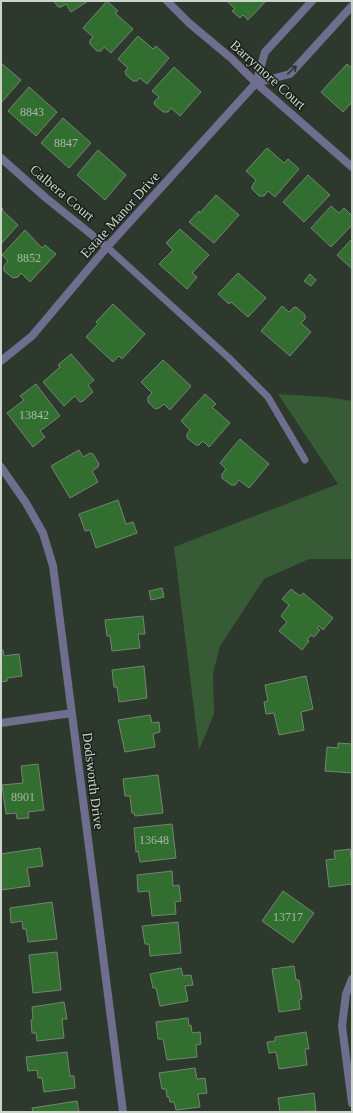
<svg xmlns="http://www.w3.org/2000/svg" width="353" height="1113" font-family="Georgia,serif">
  <rect width="100%" height="100%" fill="#2d392c"/>
  <path fill="#375b35" d="M278,394l48,3 26,4v158h-43l-45,20 -44,67 -7,27 1,41 -15,36 -25,-203 164,-63z"/>
  <path fill="#316e2f" stroke="#768475" d="M54,1h34l-17,11 -5,-8 -5,3h-3z
    M107,1l11,10 -3,2 18,16 -22,24 -7,-6 -3,4h-4l-7,-7v-4l3,-3 -10,-9z
    M227,1h39l-18,19 -5,-5 -3,3 -8,-7 3,-2z
    M138,36l15,13 3,-3 13,12 -22,26 -7,-6 -3,3h-4l-7,-6 -1,-4 3,-3 -10,-9z
    M1,63l20,17 -20,23z
    M347,64l5,4v34l-9,10 -22,-20z
    M174,67l27,25 -21,24 -9,-8 -3,4h-5l-8,-7 -1,-3 5,-5 -7,-6z
    M29,87l28,25 -21,24 -28,-25z
    M63,118l28,25 -22,25 -28,-25z
    M267,148l17,15 4,-4 11,10 -24,28 -7,-6 -4,5h-5l-7,-7v-3l4,-6 -10,-9z
    M98,150l28,25 -21,25 -28,-25z
    M308,175l22,20 -26,27 -21,-20z
    M216,195l23,20 -25,28 -25,-21 10,-11 1,2z
    M331,206l8,7 5,-5 8,8v9l-21,22 -20,-19z
    M1,207l2,2 -1,1 16,15 -17,19z
    M180,229l29,26 -17,18 5,4 -10,12 -28,-25 14,-14 -7,-7z
    M25,230l17,18 3,-3 11,9 -26,28 -9,-9 -3,4 -5,1 -9,-7v-5l4,-5 -6,-6z
    M352,239v30l-15,-14z
    M238,273l28,25 -18,19 -17,-15 -2,2 -11,-10z
    M310,274l6,6 -5,6 -7,-5z
    M113,304l32,30 -23,25 -3,-3 -6,6 -27,-25 12,-13 -2,-2z
    M282,306l7,6 4,-4 3,-1 9,8v4l-4,4 10,9 -21,24 -29,-25z
    M71,354l23,26 -6,5 5,7 -10,9 -3,1 -5,-6 -11,10 -21,-24 17,-15 -2,-2z
    M163,360l28,26 -21,24 -6,-6 -5,4 -4,1 -7,-7v-5l4,-4 -11,-11z
    M36,384l24,32 -20,15 5,6 -12,10 -26,-34 17,-13 -4,-4z
    M205,394l11,10 -4,3 18,16 -21,24 -6,-6 -4,4h-3l-9,-7v-4l3,-4 -9,-9z
    M240,439l29,25 -20,24 -10,-8 -4,5h-4l-9,-7v-4l4,-5 -6,-6z
    M79,450l4,7 7,-4 3,1 6,10 -1,3 -6,4 6,11 -28,16 -19,-32z
    M118,500l8,24 7,-2 4,11 -41,15 -6,-18 -5,1 -6,-17z
    M162,588l2,9 -13,3 -2,-9z
    M291,589l9,7 3,-3 30,25 -10,12 -4,-4 -2,2 3,2 -6,7 -3,-2 -4,5 2,1 -7,9 -23,-19 8,-9 -6,-6 8,-11 -7,-6z
    M143,616l2,18h-7l2,14 -28,3 -2,-15h-3l-2,-16z
    M1,650h2l1,6 15,-2 3,22 -15,2v3l-6,1z
    M144,666l3,32 -28,4 -2,-15h-3l-2,-17z
    M306,676l7,33 -12,3 3,18 -25,5 -5,-22 -8,1 -2,-12 4,-1 -3,-16z
    M150,715l2,8 7,-1 1,10 -7,2 2,13 -30,5 -7,-32z
    M338,743l14,1v29l-27,-2 2,-24 11,1z
    M38,764l6,46 -16,2 1,6 -12,1 -1,-6 -10,1 -4,-29 21,-2 -2,-17z
    M158,775l5,38 -28,3 -1,-3h-2l-2,-17h-5l-2,-17z
    M172,824l4,34 -36,4 -2,-11 -2,1 -2,-24z
    M40,848l3,18 -16,2 3,18 -29,4v-36z
    M350,849l1,9h1v31l-1,-5 -22,3 -3,-27 9,-1 -1,-8z
    M172,871l1,15 6,-1 2,16 -6,1 1,12 -24,2 -3,-25 -11,1 -1,-17z
    M283,891l31,22 -21,30 -31,-22z
    M52,902l5,37 -29,3 -2,-13h-3l-1,-8 -11,2 -1,-15z
    M178,922l3,31 -31,3 -1,-12h-4l-3,-18z
    M57,952l4,38 -28,3 -4,-38z
    M294,966l2,14h3l3,19 -3,1 1,9 -21,3 -7,-43z
    M181,968l2,8 8,-1 2,10 -8,1 3,15 -28,5 -4,-18h-3l-3,-14z
    M64,1002l3,17h-5l2,19 -27,3 -1,-8h-4l-1,-13 2,-1 -1,-12z
    M188,1018l1,8 2,-1 1,8 8,-1 1,12 -5,1 1,12 -30,3 -4,-21h-5l-2,-17z
    M306,1032l3,17h-4l2,16 -28,4 -3,-17 -7,1 -2,-11 8,-1v-4z
    M67,1052l3,24h4l1,12 -31,4 -2,-14h-4l-1,-8 -9,1 -2,-14z
    M195,1068l2,11 8,-1 2,15 -9,1 2,13 -24,3 -2,-8h-4l-1,-5h-2l-1,-8h-4l-3,-16z
    M314,1093l2,18 -36,1 -2,-14z
    M77,1101l2,11h-46l-1,-4z"/>
  <g fill="none" stroke-linecap="round" stroke-linejoin="round">
    <path stroke="#6f6e8f" stroke-width="7" d="M107,247l122,111 39,39 37,63"/>
    <path stroke="#6f6e8f" stroke-width="8" d="M167,1l22,22 42,35 25,25 96,84
      M256,83l34,-9 62,-68
      M1,158l45,40 61,49
      M1,361l31,-25 75,-89 149,-164 9,-31 47,-51
      M1,467l25,36 17,30 10,33 70,546
      M1,723l71,-10
      M352,979l-6,15 -4,32 10,77"/>
  </g>
  <defs><path id="oneway-shaft" d="M-6 0H5M1.5-3L5.5 0L1.5 3" fill="none" stroke-width="1.6" stroke-linecap="round" stroke-linejoin="round"/></defs>
  <use stroke="#2e3336" href="#oneway-shaft" transform="translate(292 70) rotate(-42)"/>
  <g text-anchor="middle" dominant-baseline="central" stroke-width="3" stroke-linejoin="round" paint-order="stroke">
    <g font-size="12" fill="#a6baa5">
      <text x="32" y="112">8843</text>
      <text x="66" y="143">8847</text>
      <text x="29" y="258">8852</text>
      <text x="34" y="415">13842</text>
      <text x="23" y="797">8901</text>
      <text x="154" y="840">13648</text>
      <text x="288" y="917">13717</text>
    </g>
    <g font-size="14" fill="#cdd4cc" stroke="#191f19">
      <text transform="translate(268 75) rotate(42)">Barrymore Court</text>
      <text transform="translate(62 193) rotate(40)">Calbera Court</text>
      <text transform="translate(120 215) rotate(-48)">Estate Manor Drive</text>
      <text transform="translate(93 781) rotate(83)">Dodsworth Drive</text>
    </g>
  </g>
  <rect width="353" height="1113" fill="none" stroke="#cdd4cc" stroke-width="4"/>
</svg>
